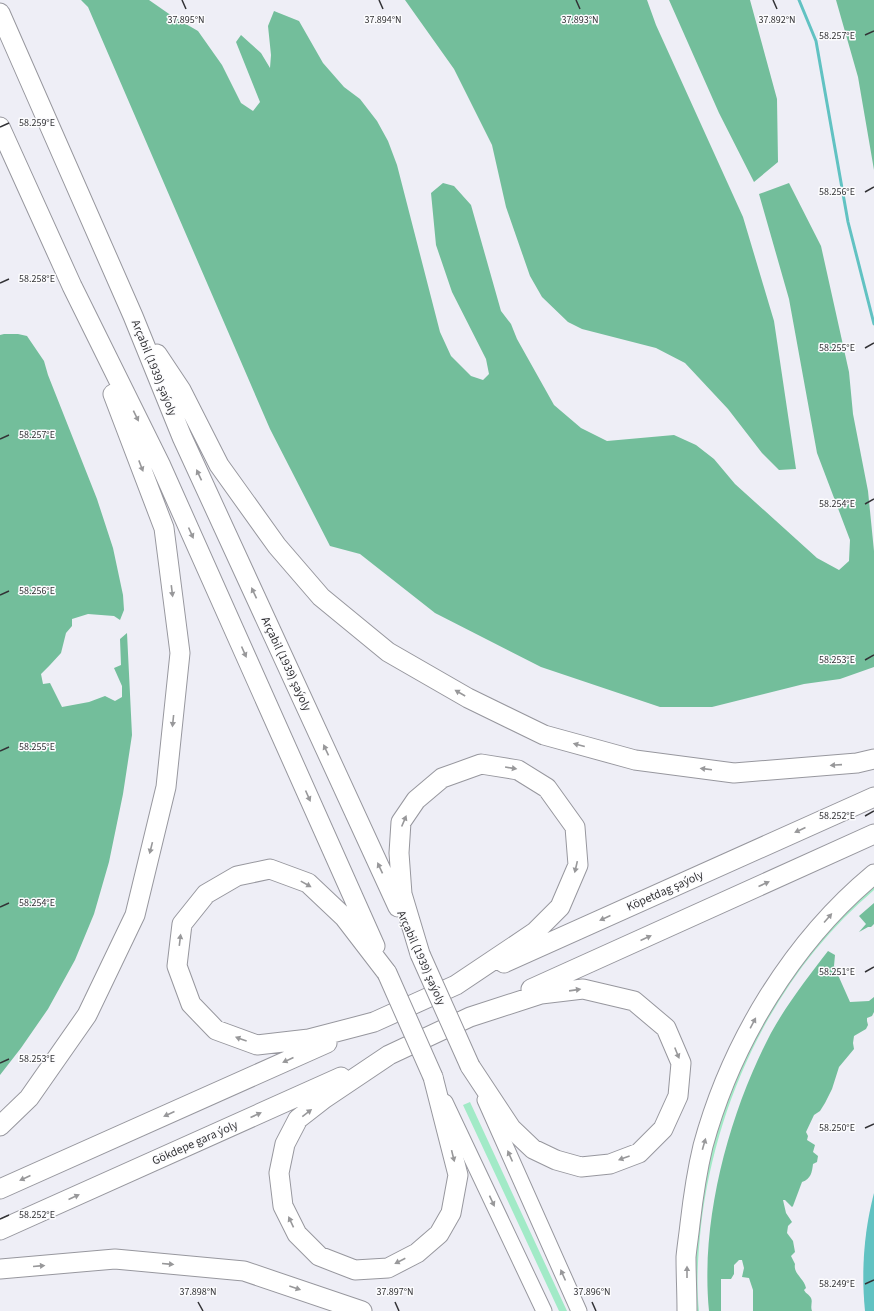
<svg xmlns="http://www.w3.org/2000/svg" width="874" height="1311" font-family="'Source Sans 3',sans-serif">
  <rect width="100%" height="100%" fill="#eeeef6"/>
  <path fill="#a2eac7" d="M874,883v7c-99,84 -158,209 -173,336 -3,28 -5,57 -2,85h-5v-60l16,-100 16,-51 39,-84 57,-81z
    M470,1102l97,209h-8l-96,-206z"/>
  <path fill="#73be9b" d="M81,0h68l23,16 26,15 24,34 19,38 12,8 7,-9 -24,-60 5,-7 20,18 9,15 1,-13 -3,-29 6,-15 25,10 24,42 21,24 16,12 17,22 11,20 9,24 43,167 11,24 20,20 12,4 6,-6 -3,-15 -34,-67 -16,-47 -5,-52 12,-10 11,3 17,19 30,106 10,13 6,15 37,66 27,23 26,13 67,-6 22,10 18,14 21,25 82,74 22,12 10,-9 1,-21 -33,-87 -28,-154 -30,-105 30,-11 32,63 28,126 4,42 15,77 6,60v116l-34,12 -36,5 -92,23h-52l-119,-40 -106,-54 -75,-59 -30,-8 -60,-117 -182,-422z
    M405,0h242l9,25 87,192 31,104 22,148 -17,1 -17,-17 -34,-44 -43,-46 -29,-15 -74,-19 -14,-7 -26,-25 -12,-21 -24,-69 -14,-62 -38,-76z
    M669,0h81l27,99 1,63 -24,20 -35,-69z
    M836,0h38v170l-16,-93z
    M4,334h14l9,2 17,25 4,14 49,124 16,49 10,47 1,15 -4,10 -6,-4 -26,-2 -16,5v7l-6,7 -5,20 -11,12 -9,9 2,10 7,-1 12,24 27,-5 16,-6 10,5 7,-4v-11l-8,-18 7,-3 -1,-26 7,-6 5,102 -9,59 -14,68 -15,52 -19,46 -27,49 -27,39 -21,27v-740z
    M874,903v21l-3,3h-3l-9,5 7,-8 -7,-8z
    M828,951l7,4 -1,11 16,36 19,-1 5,-4v15l-2,4 -5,2v3l1,4 -2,4 -12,7 -1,7 1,6 -15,18 -7,22 -7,14 -5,8 -6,4 -8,17 2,4 -1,4 8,5 -2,7 5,4 -1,6 -4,2c-1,8 -2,15 -11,18l-9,24 -1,1 -7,-7h-2l3,13 6,9 -4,4 -1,7 6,8 2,11 -4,4 4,8c-2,10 9,14 11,24l-2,2c2,4 5,4 7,8 2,4 -1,8 1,13h-59v-21l-4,-12 -7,-1 2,-9 -2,-8h-3l-5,5v9l-3,5h-10v32h-12c-9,-91 20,-198 62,-278 16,-29 37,-56 57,-82z"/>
  <path fill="#61c2c2" d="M874,1193v118h-9c-4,-40 -1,-80 9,-118z"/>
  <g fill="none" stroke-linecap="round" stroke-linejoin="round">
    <path stroke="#61c2c2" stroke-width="3" d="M799,0l17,41 32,181 26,102"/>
    <defs>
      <path id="tertiary" d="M485,1100l94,211
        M445,1102l99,209"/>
      <path id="primary" d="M0,13l133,303 49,121 216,470
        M0,127l72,159 89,180 214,480
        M157,354l24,36 38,75 58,81 44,51 67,55 80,46 76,37 91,25 99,13 123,-10 17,-4
        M504,963l370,-166
        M387,973l-43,-56 -36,-34 -38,-14 -33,7 -31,18 -24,30 -5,42 14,38 25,26 41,15 52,-6 65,-17 82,-37 79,-53 25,-25 18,-42 -3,-38 -28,-39 -29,-18 -37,-6 -39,14 -26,22 -15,22 -2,31 3,41 18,60
        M531,989l343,-155
        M433,1077l25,98 -7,38 -12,21 -22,19 -29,15 -33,2 -36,-14 -22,-22 -14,-28 -4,-33 6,-29 13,-25 27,-21 64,-43 81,-38 71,-23 42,-5 51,12 32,27 15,35 -3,33 -15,33 -24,24 -29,11 -29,3 -25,-7 -23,-11 -22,-21 -41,-62
        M0,1126l29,-28 58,-83 48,-100 31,-128 14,-134 -16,-125 -51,-134
        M0,1189l327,-146
        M0,1230l341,-153
        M0,1269l115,-10 129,12 118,40
        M687,1311c0,-18 -1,-36 -1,-54 1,-11 3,-23 4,-33 3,-26 7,-53 13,-78 28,-103 89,-204 171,-272"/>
    </defs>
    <use href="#tertiary" stroke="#97979e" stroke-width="17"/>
    <use href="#primary" stroke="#97979e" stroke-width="21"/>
    <use href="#tertiary" stroke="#fff" stroke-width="15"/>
    <use href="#primary" stroke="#fff" stroke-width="19"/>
    <defs>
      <path id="primary-bridge" d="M420,954l50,112
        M387,973l46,104"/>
    </defs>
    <use href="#primary-bridge" stroke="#97979e" stroke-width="21" stroke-linecap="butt"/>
    <use href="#primary-bridge" stroke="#fff" stroke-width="19"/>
  </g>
  <defs><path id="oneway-solid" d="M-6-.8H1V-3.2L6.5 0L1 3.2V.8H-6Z"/></defs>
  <g fill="#98989a">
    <use href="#oneway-solid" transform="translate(136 416) rotate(64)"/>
    <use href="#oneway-solid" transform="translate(141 466) rotate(69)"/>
    <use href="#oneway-solid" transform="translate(199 475) rotate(-115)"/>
    <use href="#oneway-solid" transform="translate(191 533) rotate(66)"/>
    <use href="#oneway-solid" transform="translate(172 591) rotate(83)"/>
    <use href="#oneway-solid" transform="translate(254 593) rotate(-115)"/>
    <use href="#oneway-solid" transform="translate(244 652) rotate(66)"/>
    <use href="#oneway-solid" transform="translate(460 693) rotate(-150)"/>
    <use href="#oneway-solid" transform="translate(173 721) rotate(96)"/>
    <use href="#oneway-solid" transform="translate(579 745) rotate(-165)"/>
    <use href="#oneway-solid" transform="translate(326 750) rotate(-115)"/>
    <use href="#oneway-solid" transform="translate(836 765) rotate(176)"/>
    <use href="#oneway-solid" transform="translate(511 768) rotate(9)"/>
    <use href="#oneway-solid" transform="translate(706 769) rotate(-173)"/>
    <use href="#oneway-solid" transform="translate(308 796) rotate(66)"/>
    <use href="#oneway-solid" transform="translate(404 821) rotate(-67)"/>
    <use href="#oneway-solid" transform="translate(800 830) rotate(156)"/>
    <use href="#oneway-solid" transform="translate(151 848) rotate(104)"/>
    <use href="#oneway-solid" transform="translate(576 867) rotate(103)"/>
    <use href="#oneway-solid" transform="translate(380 868) rotate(-115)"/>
    <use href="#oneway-solid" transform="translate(306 884) rotate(29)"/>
    <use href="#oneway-solid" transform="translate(764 884) rotate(-24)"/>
    <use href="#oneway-solid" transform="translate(605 918) rotate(156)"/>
    <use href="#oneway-solid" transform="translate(828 918) rotate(-49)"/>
    <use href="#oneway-solid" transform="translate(646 938) rotate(-24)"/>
    <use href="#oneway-solid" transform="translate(180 940) rotate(-83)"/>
    <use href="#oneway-solid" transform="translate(575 990) rotate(-8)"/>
    <use href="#oneway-solid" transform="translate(753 1023) rotate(-62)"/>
    <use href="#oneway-solid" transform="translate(241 1039) rotate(-160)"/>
    <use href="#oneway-solid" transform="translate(677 1053) rotate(68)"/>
    <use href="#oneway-solid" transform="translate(288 1060) rotate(156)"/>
    <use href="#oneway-solid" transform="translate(307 1113) rotate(-38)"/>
    <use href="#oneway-solid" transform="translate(169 1114) rotate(156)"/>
    <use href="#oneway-solid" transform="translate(256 1115) rotate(-24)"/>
    <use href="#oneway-solid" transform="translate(704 1144) rotate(-74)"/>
    <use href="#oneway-solid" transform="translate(453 1156) rotate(76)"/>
    <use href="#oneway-solid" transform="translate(510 1156) rotate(-114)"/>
    <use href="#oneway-solid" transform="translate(624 1158) rotate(160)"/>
    <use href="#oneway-solid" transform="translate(25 1178) rotate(156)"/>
    <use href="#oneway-solid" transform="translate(74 1197) rotate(-24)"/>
    <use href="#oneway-solid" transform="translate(492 1201) rotate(65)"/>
    <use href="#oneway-solid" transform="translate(291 1222) rotate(-115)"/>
    <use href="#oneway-solid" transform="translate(400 1261) rotate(153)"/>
    <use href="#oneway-solid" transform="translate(168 1264) rotate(5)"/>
    <use href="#oneway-solid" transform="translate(39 1266) rotate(-5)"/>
    <use href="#oneway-solid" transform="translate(687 1272) rotate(-90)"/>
    <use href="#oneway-solid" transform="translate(563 1275) rotate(-114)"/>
    <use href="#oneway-solid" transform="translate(295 1288) rotate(19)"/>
  </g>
  <path fill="none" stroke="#323235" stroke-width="1.5" d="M182,0l4,9M379,0l4,9M576,0l4,9M773,0l4,9M865,35l9,-4M0,127l9,-4M865,192l9,-5M0,283l9,-4M865,348l9,-5M0,439l9,-4M865,504l9,-5M0,595l9,-4M865,660l9,-5M0,751l9,-4M865,816l9,-5M0,907l9,-4M865,972l9,-5M0,1063l9,-4M865,1128l9,-4M0,1219l9,-4M865,1284l9,-4M198,1302l5,9M395,1302l4,9M592,1302l4,9"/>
  <g text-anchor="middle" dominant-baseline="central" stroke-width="3" stroke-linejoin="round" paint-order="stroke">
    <g font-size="12" fill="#323235" stroke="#fcfcfe">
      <text transform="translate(154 368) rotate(68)">Arçabil (1939) şaýoly</text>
      <text transform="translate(286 664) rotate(65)">Arçabil (1939) şaýoly</text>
      <text transform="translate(665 891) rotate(-24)">Köpetdag şaýoly</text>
      <text transform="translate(421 958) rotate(66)">Arçabil (1939) şaýoly</text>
      <text transform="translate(195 1143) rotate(-24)">Gökdepe gara ýoly</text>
    </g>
  </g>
  <g font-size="10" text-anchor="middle" fill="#323235" stroke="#fcfcfe" stroke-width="3" stroke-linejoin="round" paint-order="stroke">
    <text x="186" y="23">37.895°N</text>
    <text x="580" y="23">37.893°N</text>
    <text x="383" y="23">37.894°N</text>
    <text x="777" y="23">37.892°N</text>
    <text x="837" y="39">58.257°E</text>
    <text x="37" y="126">58.259°E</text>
    <text x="837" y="195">58.256°E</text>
    <text x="37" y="282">58.258°E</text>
    <text x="837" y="351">58.255°E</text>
    <text x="37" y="438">58.257°E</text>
    <text x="837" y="507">58.254°E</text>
    <text x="37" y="594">58.256°E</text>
    <text x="837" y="663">58.253°E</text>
    <text x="37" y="750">58.255°E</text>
    <text x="837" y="819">58.252°E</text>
    <text x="37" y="906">58.254°E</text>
    <text x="837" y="975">58.251°E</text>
    <text x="37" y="1062">58.253°E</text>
    <text x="837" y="1131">58.250°E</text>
    <text x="37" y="1218">58.252°E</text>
    <text x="837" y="1287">58.249°E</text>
    <text x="198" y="1295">37.898°N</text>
    <text x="395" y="1295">37.897°N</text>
    <text x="592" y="1295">37.896°N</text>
  </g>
</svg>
